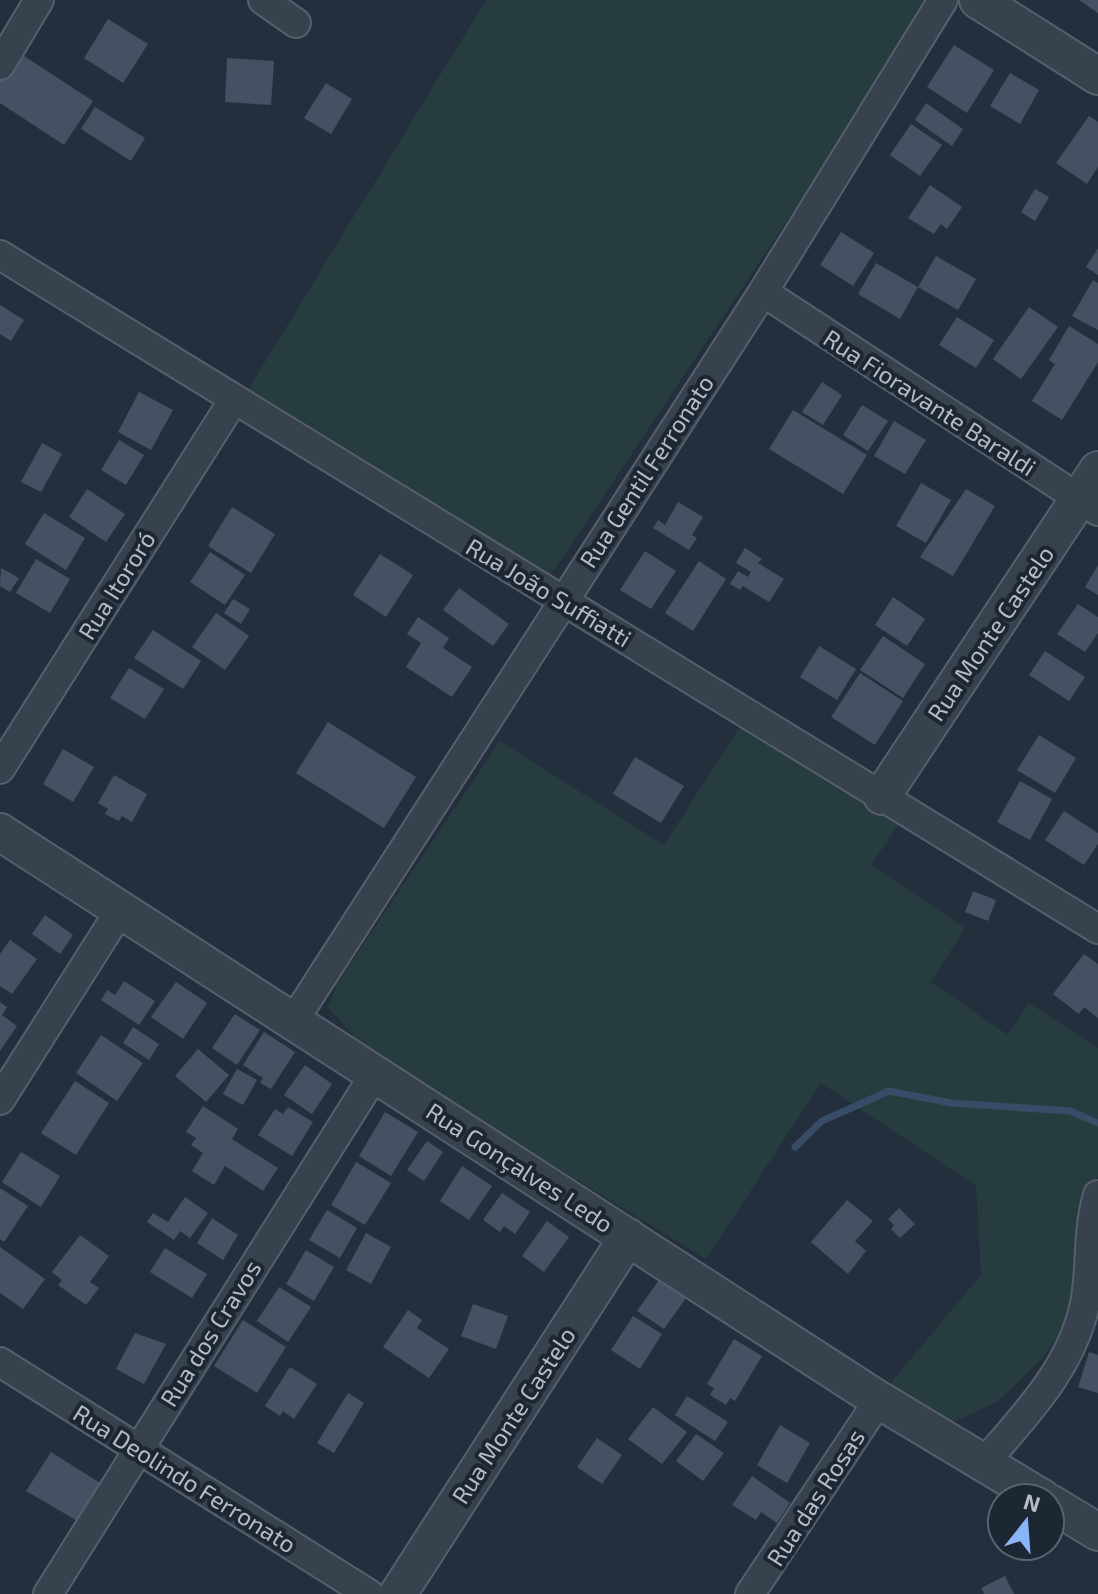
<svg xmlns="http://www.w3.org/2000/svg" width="1098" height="1594" font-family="'Exo 2',sans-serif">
  <rect width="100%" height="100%" fill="#242f3e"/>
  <path fill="#263c3f" d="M486,0h448l-388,582 -303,-184z
    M748,714l157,101 -34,50 94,63 -34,54 77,53 21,-32 69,45v129l-21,34 3,31 -9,62 -12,29 -17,26 -45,43 -57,26 -56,-37 97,-116 -5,-89 -155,-103 -115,176 -340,-208 -38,-44 10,-25 162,-241 164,104z"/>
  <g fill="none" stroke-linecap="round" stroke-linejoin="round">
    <path stroke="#394c67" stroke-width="7" d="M795,1147l27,-26 67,-30 62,12 119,8 28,12"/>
  </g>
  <path fill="#455162" d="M1079,0h19v13z
    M108,19l40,25 -25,39 -39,-25z
    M954,45l40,25 -27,43 -40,-26z
    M18,52l75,49 -29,44 -64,-42v-23z
    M227,58l47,3 -3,44 -46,-3z
    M1010,73l29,17 -19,34 -30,-18z
    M326,83l26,16 -21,35 -27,-16z
    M926,103l37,26 -11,17 -37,-26z
    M95,107l50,31 -14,23 -50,-32z
    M1089,116l9,6v45l-11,17 -31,-21z
    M911,124l31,21 -22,31 -30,-21z
    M930,185l32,22 -15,22 -6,-5 -7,10 -26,-16z
    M1035,189l14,8 -14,24 -14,-9z
    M841,232l33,21 -21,33 -33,-21z
    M1098,248v27l-12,-8z
    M936,256l40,23 -18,31 -40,-23 -18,32 -42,-25 18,-31 42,24z
    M1093,280l5,3v47l-26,-14z
    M0,305l24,15 -13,21 -11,-7z
    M1029,307l29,20 -37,52 -28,-20z
    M957,317l37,23 -18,28 -37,-23z
    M1069,326l29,18v18l-36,58 -30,-19 23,-37 -6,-4z
    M822,382l20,13 -19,30 -21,-13z
    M139,392l34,18 -22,40 -33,-18z
    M862,405l26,16 -20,30 -25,-16z
    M793,410l74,45 -24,39 -74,-45z
    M894,421l32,19 -21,34 -31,-18z
    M119,440l25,15 -18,30 -25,-15z
    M42,443l20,11 -21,38 -20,-10z
    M921,483l30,17 -25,43 -30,-17z
    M87,489l38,25 -19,28 -37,-25z
    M966,489l29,17 -42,70 -33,-19z
    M678,502l25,15 -11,18 5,3 -8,12 -36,-22 5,-8 7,5z
    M232,507l43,27 -24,39 -43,-27z
    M44,513l41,25 -19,32 -41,-26z
    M745,548l17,11 -4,4 26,16 -15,23 -26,-16 -3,4 -10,-6 8,-13 10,6 3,-5 -15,-9z
    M645,551l31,20 -25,38 -31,-19z
    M210,552l35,23 -20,30 -35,-23z
    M380,554l33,21 -27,42 -33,-22z
    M36,559l34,20 -20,34 -34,-20z
    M699,561l27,18 -33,52 -28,-18z
    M1098,565v30l-13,-8z
    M1,568l18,10 -9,14 -10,-6z
    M459,588l50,36 -16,22 -50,-36z
    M893,597l32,22 -18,27 -32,-21z
    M233,599l17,10 -9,15 -17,-11z
    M1078,604l20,13v16l-13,19 -28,-18z
    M216,613l33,23 -24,34 -33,-23z
    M418,617l31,21 -6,10 29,19 -20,30 -46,-30 15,-24 -14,-9z
    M153,630l48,31 -18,28 -49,-31z
    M883,636l42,28 -22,34 -43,-28z
    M819,646l37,23 -19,31 -37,-23z
    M1045,651l40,26 -16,24 -40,-26z
    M129,668l35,21 -19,30 -35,-21z
    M860,673l43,28 -28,44 -44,-28z
    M328,722l88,55 -32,51 -88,-55z
    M1039,735l37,23 -21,35 -38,-23z
    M63,749l31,18 -21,35 -30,-18z
    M635,757l49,29 -23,37 -48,-29z
    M114,775l33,19 -15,28 -10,-6 -3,5 -14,-7 3,-5 -10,-6z
    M1020,781l32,18 -22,41 -33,-18z
    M1064,811l34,22v11l-14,21 -39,-25z
    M973,891l23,9 -8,21 -23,-9z
    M45,915l28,20 -13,19 -28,-20z
    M10,940l27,19 -25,35 -12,-8v-32z
    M1084,954l14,10v54l-14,-11 -5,7 -26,-20z
    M124,981l31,20 -16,24 -38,-25 6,-10 8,5z
    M176,982l31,21 -24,36 -32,-22z
    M0,1002l7,5 -5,8 15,11 -17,25z
    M235,1014l25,16 -23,35 -25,-17z
    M133,1027l26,17 -10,16 -26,-17z
    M264,1032l31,20 -24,37 -11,-6 3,-5 -20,-13z
    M101,1035l42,28 -26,38 -41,-28z
    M198,1049l31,26 -23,27 -31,-26z
    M305,1065l27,19 -20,30 -28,-19z
    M237,1069l20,11 -14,25 -20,-11z
    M75,1081l34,22 -33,52 -35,-22z
    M203,1106l35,23 -6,10 46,29 -15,23 -38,-25 -11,19 -22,-14 11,-18 -12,-8 5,-7 -10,-6z
    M288,1107l25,15 -21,34 -34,-21 17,-26 8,5z
    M385,1112l33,20 -27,44 -32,-20z
    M427,1141l16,11 -19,29 -17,-11z
    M21,1152l39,24 -19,31 -39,-25z
    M356,1162l35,21 -26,42 -34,-20z
    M462,1166l30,20 -23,34 -29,-19z
    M0,1188l28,18 -24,36 -4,-3z
    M502,1193l28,19 -15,22 -11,-8 -4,6 -17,-12z
    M185,1197l23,16 -18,25 -10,-7 -6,9 -27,-18 6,-9 15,9z
    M847,1200l26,21 -18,20 11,10 -18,23 -37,-32z
    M899,1208l16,16 -15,14 -9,-9 3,-4 -6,-6z
    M327,1210l30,18 -17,30 -31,-18z
    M212,1218l26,17 -15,25 -26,-17z
    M547,1221l22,16 -25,35 -22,-16z
    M366,1233l25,14 -20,37 -25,-14z
    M80,1235l29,21 -19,26 9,6 -13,17 -28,-20 4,-5 -10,-8z
    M0,1247l45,32 -22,30 -23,-16z
    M165,1248l42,26 -15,24 -42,-26z
    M306,1250l28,17 -20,34 -28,-17z
    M659,1280l27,18 -22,31 -27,-18z
    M279,1287l32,20 -23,35 -31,-21z
    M473,1304l35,12 -12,33 -35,-13z
    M408,1310l14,10 -5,8 32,21 -20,29 -46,-31z
    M633,1316l29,18 -22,35 -29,-19z
    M243,1320l43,27 -29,46 -43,-27z
    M135,1333l31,11 -22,40 -28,-15z
    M734,1339l28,17 -27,45 -5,-3 -4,7 -16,-10 4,-7 -7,-4z
    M1089,1352l9,3v38l-20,-6z
    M290,1367l27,17 -23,35 -11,-8 -3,5 -15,-10z
    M348,1393l16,10 -30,50 -17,-10z
    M687,1396l41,26 -13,19 -40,-26z
    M653,1407l34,25 -25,32 -34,-25z
    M780,1425l30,18 -23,40 -30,-18z
    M696,1434l28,19 -21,28 -27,-20z
    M597,1438l25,17 -20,29 -25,-17z
    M51,1452l54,34 -19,40 -60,-35z
    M752,1476l38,27 -13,20 -16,-11 -5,8 -24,-15z
    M1005,1576l9,18h-30l-3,-6z"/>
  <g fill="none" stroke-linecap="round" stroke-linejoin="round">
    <defs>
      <path id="minor" d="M263,0l33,23
        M0,65l39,-65
        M0,255l1098,674
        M763,292l335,219
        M0,769l233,-368
        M294,1020l469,-728 180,-292
        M0,1100l121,-191
        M0,1362l369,232
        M984,1463c41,-48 87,-94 101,-159 7,-36 2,-73 13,-109
        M48,1594l327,-520
        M750,1594l129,-194"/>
      <path id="tertiary" d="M978,0l120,76
        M882,796l216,-326
        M0,832l879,568 163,98
        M1050,1503l48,29
        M398,1594l230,-357"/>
    </defs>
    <use href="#minor" stroke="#565f6c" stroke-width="32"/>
    <use href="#tertiary" stroke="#565f6c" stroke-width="40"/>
    <use href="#minor" stroke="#38414e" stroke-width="28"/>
    <use href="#tertiary" stroke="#38414e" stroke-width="36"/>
  </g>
  <g text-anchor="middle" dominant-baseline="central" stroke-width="8" stroke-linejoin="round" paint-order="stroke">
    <g font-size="24" fill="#b4bcc9" stroke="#1d2633">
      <text transform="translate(930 402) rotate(33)">Rua Fioravante Baraldi</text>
      <text transform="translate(646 471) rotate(-57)">Rua Gentil Ferronato</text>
      <text transform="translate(116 585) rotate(-58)">Rua Itororó</text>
      <text transform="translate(549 592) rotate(31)">Rua João Suffiatti</text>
      <text transform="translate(990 633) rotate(-56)">Rua Monte Castelo</text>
      <text transform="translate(520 1167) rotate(33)">Rua Gonçalves Ledo</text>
      <text transform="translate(210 1333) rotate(-58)">Rua dos Cravos</text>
      <text transform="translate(513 1415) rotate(-57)">Rua Monte Castelo</text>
      <text transform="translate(185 1478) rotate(32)">Rua Deolindo Ferronato</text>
      <text transform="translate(815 1497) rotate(-57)">Rua das Rosas</text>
    </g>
  </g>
  <g transform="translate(1026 1522) rotate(17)"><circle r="38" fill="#1d2633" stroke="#59626f" stroke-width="2"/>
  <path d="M0-6L14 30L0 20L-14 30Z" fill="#8ab4f8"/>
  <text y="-12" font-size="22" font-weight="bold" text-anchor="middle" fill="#b4bcc9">N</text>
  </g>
</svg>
